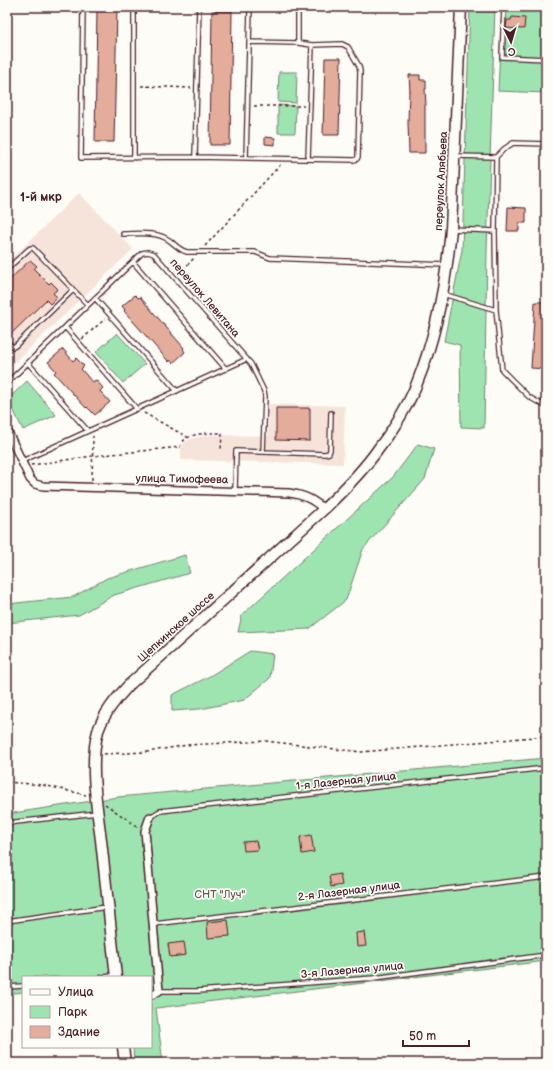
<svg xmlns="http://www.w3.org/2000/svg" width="553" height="1070" font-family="'Balsamiq Sans',sans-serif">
  <rect width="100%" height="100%" fill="#fdfcf7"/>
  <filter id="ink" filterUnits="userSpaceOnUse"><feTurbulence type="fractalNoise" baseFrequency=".025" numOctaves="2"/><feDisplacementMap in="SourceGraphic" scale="8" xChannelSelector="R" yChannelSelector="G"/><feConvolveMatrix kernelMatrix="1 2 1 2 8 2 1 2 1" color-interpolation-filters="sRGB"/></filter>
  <g filter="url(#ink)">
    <path fill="#f6e4db" d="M79,193l54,56 -126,121v-107z
      M269,404l76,2 -2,58 -162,-4v-12l4,-6 5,-3 17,-4h13l48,1z"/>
    <path fill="#9ee4b1" stroke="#74826e" d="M470,7h25l-8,243 -3,178 -23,-1 -1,-82 -16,-4 18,-91z
      M502,7h44v86l-48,-2z
      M279,72h18l-1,31 -18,-1z
      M278,105l18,1 -1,27h-17z
      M117,333l28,31 -22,19 -27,-31z
      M27,381l29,34 -33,15 -15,-31z
      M418,444l16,5 -9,30 -62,70 -17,51 -37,29 -71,3 4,-17 151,-138z
      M185,555l5,18 -76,22 -35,20 -72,8v-19l66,-7 34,-19z
      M250,651l23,3 -3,24 -26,22 -44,9 -28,2v-16l38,-19z
      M546,758v203l-390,47 7,55h-29l-1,-16h18v-70h-128v15l-16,2v-180l111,-17z"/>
    <path fill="#e4ac9b" stroke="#4a1f2b" d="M97,8h20l-3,134h-19z
      M212,11h20l-2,134h-20z
      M512,17l13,1 -1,11 -18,-1 1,-8h4z
      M325,58h16l-2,77h-16z
      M409,75h11v5h6v9h-1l1,16h-1v48h-16l-1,-31 1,-31h1z
      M265,137l10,1v7l-10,-1z
      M508,207l18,1v15h-7v8h-12z
      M30,260l7,6 -3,3 15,15 2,-2 7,7 -5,4 4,4 -7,7 -4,-4 -35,34 -4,-3v-49z
      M135,295l3,3 2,-1 44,51 -1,1 2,3 -12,11 -3,-3 -1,2 -45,-51 1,-1 -3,-4z
      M535,302h11v67l-15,-1z
      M63,349l10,12 3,-3 8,8 -3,3 11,13 4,-2 7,8 -3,3 10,11 -15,13 -8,-8 -1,1 -12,-13 -20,-22 2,-2 -8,-9z
      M276,408h34v33l-34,-1z
      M311,835l3,17 -12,2 -2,-17z
      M256,841l2,9 -14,1 -1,-9z
      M340,874l2,11 -11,2 -2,-11z
      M228,920l2,16 -22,2 -1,-16z
      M364,932l2,14 -9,1 -1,-14z
      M184,942l2,13 -16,2 -2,-13z"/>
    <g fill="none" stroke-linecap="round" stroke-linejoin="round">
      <defs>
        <path id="service" d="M83,7l-2,151 114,-1 159,3 3,-1 1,-2 2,-86 -1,-5 -11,-19 -6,-3 -30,1 -14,-2v-36
          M504,7l-2,50 44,2
          M249,42l49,1
          M456,156l40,1 8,-8 9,-6 33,1
          M195,157l4,-150
          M496,157l-1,74 1,79 6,60 27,27 14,8h3
          M134,158v-151
          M246,158l4,-149 -1,-2
          M308,159l4,-114
          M452,229l43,2
          M123,234c15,0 33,-3 46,6 7,5 10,10 18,12h68l15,6 176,7
          M133,262l93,107
          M7,269l22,-20 2,-1h2l55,57
          M443,294l53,16
          M95,298l82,93
          M65,327l72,82
          M7,342l6,5 2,-1 58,-56
          M28,363l60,68
          M7,383l135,-130 6,-1 6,2 97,110 13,27 1,5 -2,56 -27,-1 -1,40
          M263,452l62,2 4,-1 1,-3 1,-37
          M22,461l225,-102
          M150,817l10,-6 386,-43
          M7,823l90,-10
          M7,921l100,-14
          M154,924l392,-47
          M102,977l13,-1
          M7,987l16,-1
          M159,991h39l176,-13 172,-23"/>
        <path id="minor" d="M7,430l23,49 5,5 8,2 246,7c15,2 23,6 35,16
          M150,817l-5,14 14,160 -8,4"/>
        <path id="secondary" d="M116,977c-5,-46 -10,-91 -15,-137 -4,-33 -12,-77 -3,-109 6,-18 18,-32 31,-46l195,-176c20,-19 39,-38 55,-61 15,-20 29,-42 38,-65 20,-49 29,-101 34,-154l10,-222
          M123,1047l2,16"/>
      </defs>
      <use href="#service" stroke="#4a1f2b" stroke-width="6"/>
      <use href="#minor" stroke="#4a1f2b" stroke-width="10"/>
      <use href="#secondary" stroke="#4a1f2b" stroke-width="13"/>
      <path stroke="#4a1f2b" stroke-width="1.5" stroke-dasharray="3 3" stroke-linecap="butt" d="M141,86l50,2
        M254,106h50
        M205,246l76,-82
        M179,274l15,-16
        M82,339l23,-20
        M144,413l45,25
        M31,465l62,-9 87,-9c4,-15 29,-14 42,-14l-1,18
        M92,480l1,-44
        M104,754l43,-2 40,-7 78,-4 97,11 184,-16
        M7,782l36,3 43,10
        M105,804l33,23"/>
      <use href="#service" stroke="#fdfcf7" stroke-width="3.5"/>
      <use href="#minor" stroke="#fdfcf7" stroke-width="7"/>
      <use href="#secondary" stroke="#fdfcf7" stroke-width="10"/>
    </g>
  </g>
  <g text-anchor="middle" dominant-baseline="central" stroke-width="3.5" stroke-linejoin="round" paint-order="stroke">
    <g font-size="11" fill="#4a1f2b" stroke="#fdfcf7">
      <text transform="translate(441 181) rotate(-87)">переулок Алябьева</text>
      <text transform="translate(205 298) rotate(49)">переулок Левитана</text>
      <text transform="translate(182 479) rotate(1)">улица Тимофеева</text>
      <text transform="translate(176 627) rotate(-42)">Щепкинское шоссе</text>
      <text transform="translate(346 781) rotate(-6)">1-я Лазерная улица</text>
      <text transform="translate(349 891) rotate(-7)">2-я Лазерная улица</text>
      <text transform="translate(352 970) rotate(-5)">3-я Лазерная улица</text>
    </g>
    <g font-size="11" fill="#635a53" stroke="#fdfcf7">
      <text x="220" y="894">СНТ "Луч"</text>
    </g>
    <g font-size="12" font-weight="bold" fill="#4a1f2b" stroke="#fdfcf7">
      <text x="41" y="197">1-й мкр</text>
    </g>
  </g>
  <rect width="553" height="1070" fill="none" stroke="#fdfcf7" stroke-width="24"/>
  <rect x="12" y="12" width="529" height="1046" fill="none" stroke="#4a1f2b" stroke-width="1.5" filter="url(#ink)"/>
  <rect x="22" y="976" width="130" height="72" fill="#fdfcf7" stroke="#b5a4a5"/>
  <rect x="30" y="989" width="20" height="6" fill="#fdfcf7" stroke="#b5a4a5"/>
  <text x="58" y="996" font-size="12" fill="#4a1f2b">Улица</text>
  <rect x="30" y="1006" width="20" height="12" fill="#9ee4b1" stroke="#b5a4a5"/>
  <text x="58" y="1016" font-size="12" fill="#4a1f2b">Парк</text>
  <rect x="30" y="1026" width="20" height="12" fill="#e4ac9b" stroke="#b5a4a5"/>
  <text x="58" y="1036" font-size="12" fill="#4a1f2b">Здание</text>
  <g transform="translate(511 42) rotate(175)" stroke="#fdfcf7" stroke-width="3" paint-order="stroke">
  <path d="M0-3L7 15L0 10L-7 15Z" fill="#4a1f2b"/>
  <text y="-6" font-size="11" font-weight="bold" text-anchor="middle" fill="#4a1f2b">С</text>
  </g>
  <path d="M403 1040v6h66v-6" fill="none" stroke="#4a1f2b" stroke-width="2"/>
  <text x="409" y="1040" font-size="12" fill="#4a1f2b" stroke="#fdfcf7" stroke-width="3" paint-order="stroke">50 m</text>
</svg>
